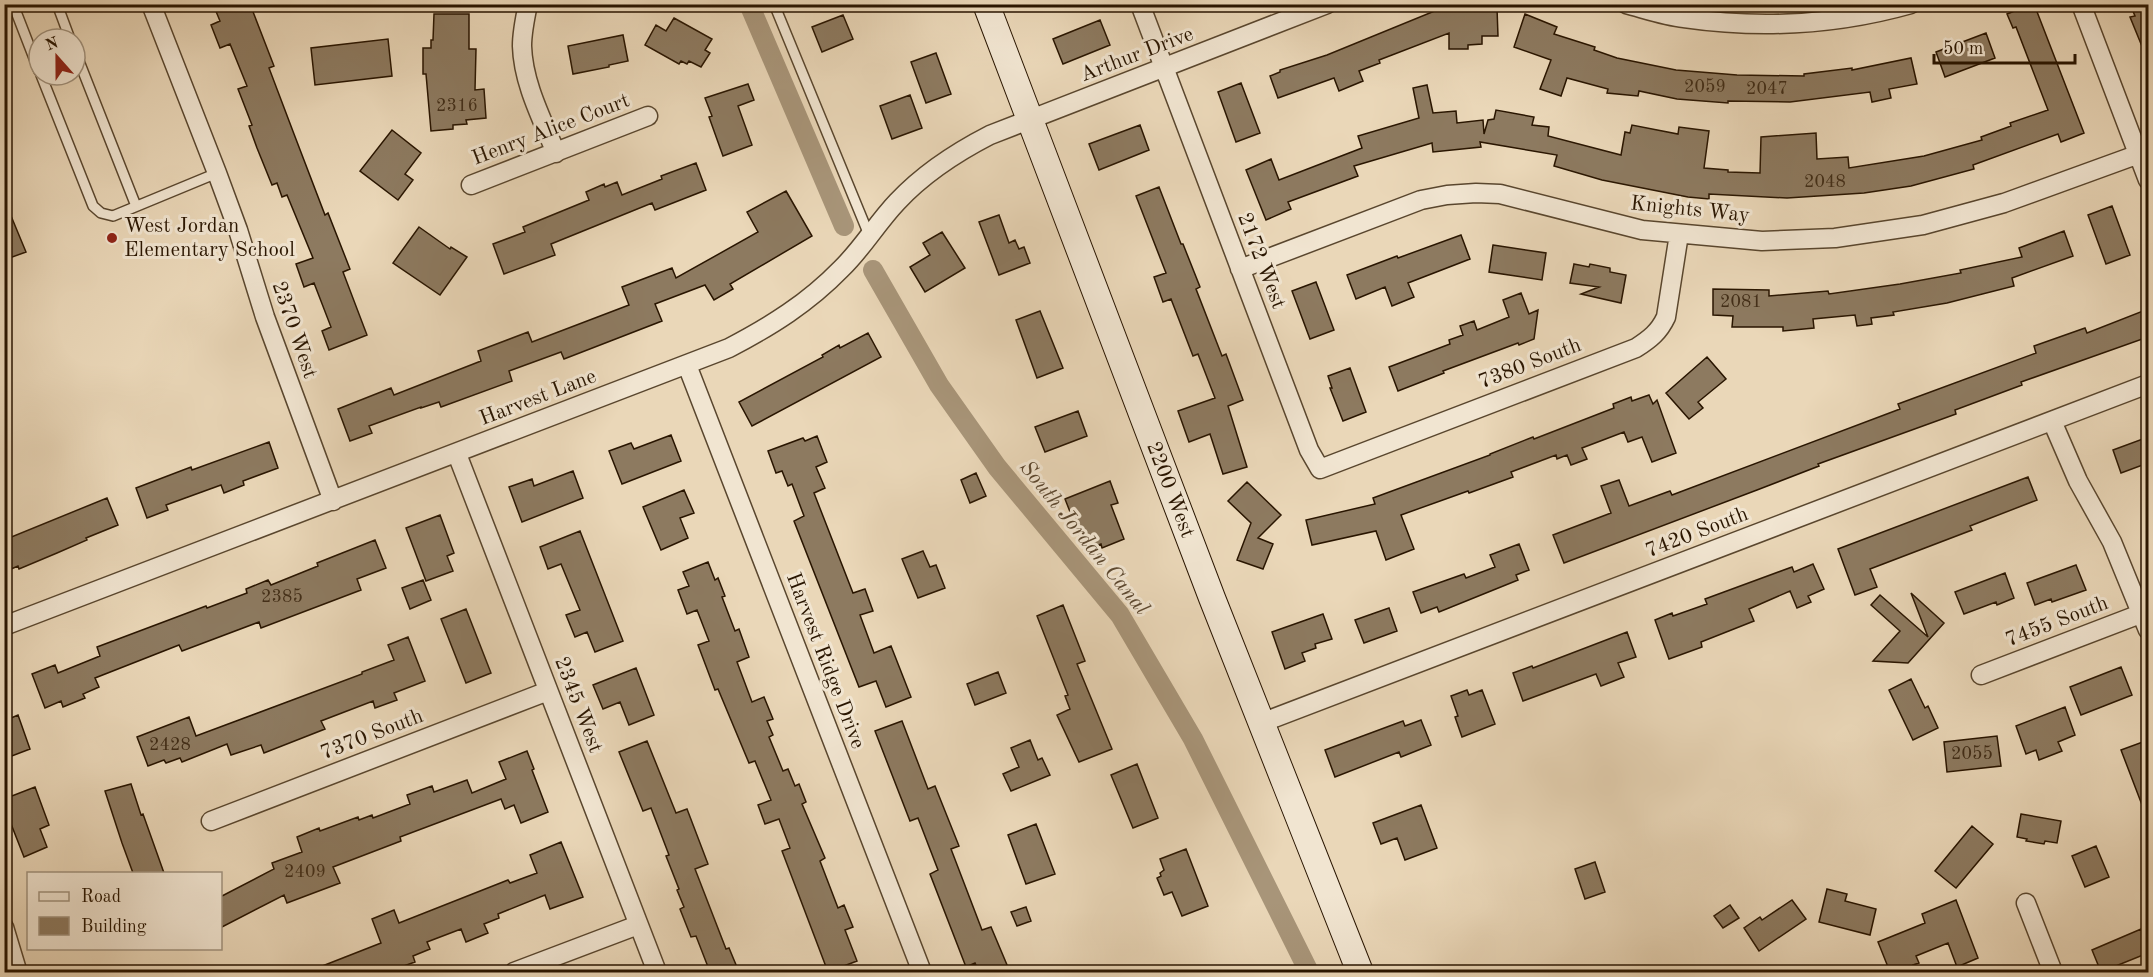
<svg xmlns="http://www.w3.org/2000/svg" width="2153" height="977" font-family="'Old Standard TT',serif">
  <rect width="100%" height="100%" fill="#ead7b8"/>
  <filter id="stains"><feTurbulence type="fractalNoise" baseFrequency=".00333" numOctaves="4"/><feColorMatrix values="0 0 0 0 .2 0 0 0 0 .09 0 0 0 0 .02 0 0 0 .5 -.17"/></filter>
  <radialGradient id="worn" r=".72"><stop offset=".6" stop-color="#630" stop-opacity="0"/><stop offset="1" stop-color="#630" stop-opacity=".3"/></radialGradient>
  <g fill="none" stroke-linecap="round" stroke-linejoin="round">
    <path stroke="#a89579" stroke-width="20" d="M749,4l95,222
      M873,270l66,115 58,82 123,148 73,124 116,233"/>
  </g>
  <path fill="#8d7a60" stroke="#291500" stroke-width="1.5" d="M213,4h37l24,62 -5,2 25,66 31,81 3,-2 22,56 -7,3 24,63 -38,15 -7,-19 9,-4 -17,-44 -10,4 -8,-23 17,-6 -26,-63 -5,2 -5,-14 -5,2 -15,-37 -8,-22 3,-1 -14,-36 9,-3 -17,-42 -10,4 -9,-23 9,-4z
    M2032,4h2l50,129 -23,9 -3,-8 -85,31 1,4 -63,17 -47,7 -77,5 -78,-4v5l-21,-2 -86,-17 -48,-14 3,-11 -77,-13 1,5 -48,5 -1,-9 -78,23 4,10 -70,26 3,7 -25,11 -20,-50 25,-11 8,21 83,-32 -4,-12 61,-18 -6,-30 14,-3 6,28 23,-2 1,12 26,-3 1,14 4,-14 6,-1 2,-9 38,7 -2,8 17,2 -1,9 73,19 4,-23 5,1 2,-8 46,9 1,-7 30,4 -5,37 24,2v2l32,1 1,-36 55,-4 1,26 31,-2 1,11 75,-12 58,-16 -1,-3 30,-11 -1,-3 38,-13 -32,-83 -3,1 -6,-14z
    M2130,4h18v57l-18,-44 5,-1z
    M1497,8l1,28h-16v8l-14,1v4h-19v-16l-70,27 1,3 -21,8 4,10 -24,10 -5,-13 -56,20 -8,-22 10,-4v-2l47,-15 110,-45z
    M434,14h35v35h7l-1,41 9,-1 2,29 -20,2 1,4 -14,1v4l-22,2 -5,-57h-3v-26h8v-8h2z
    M1525,14l32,13 -3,7 41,13 -1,3 23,8 59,12 61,5 67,1v-2l48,-6v2l59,-12 6,26 -28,5 2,9 -19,4 -2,-10 -80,10 -62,-1v2l-51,-4 -38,-8 -1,5 -31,-3 1,-4 -41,-11 -6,18 -21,-7 11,-29 -37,-13z
    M843,15l10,24 -31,13 -10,-25z
    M674,18l38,21 -7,11 5,3 -9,14 -12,-6 -2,3 -6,-3 -2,3 -34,-19 11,-20 10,6z
    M1100,20l10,25 -47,19 -10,-25z
    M1986,33l9,25 -50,19 -9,-25z
    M623,35l5,26 -19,4v2l-36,7 -5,-28z
    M388,39l4,37 -77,9 -4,-37z
    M936,53l15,41 -25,9 -15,-41z
    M1241,83l19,50 -24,9 -18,-50z
    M748,84l6,16 -16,6 14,39 -29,11 -14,-39 3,-1 -7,-18z
    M910,95l12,33 -30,11 -12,-33z
    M1140,125l9,25 -50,20 -10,-26z
    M392,130l29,23 -16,21 8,6 -15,20 -38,-29z
    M696,163l10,27 -51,20 -3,-7 -101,41 4,11 -51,19 -11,-30 32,-12 -2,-5 66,-27 -3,-8 18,-8 1,3 12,-5 5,13 40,-16 -1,-3z
    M1159,187l22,57h2l17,43 -4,2 26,67 4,-2 17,46 -15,6 19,61 -24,7 -13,-40 -21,8 -11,-31 37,-13 -17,-44 -5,2 -22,-57 -8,3 -9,-25 12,-4 -30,-77z
    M786,191l26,45 -82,48 3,5 -19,11 -9,-15 -50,19 7,17 -98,38 -3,-7 -52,19 3,10 -71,26 -2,-5 -18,6v-1l-52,19 3,7 -22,8 -12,-32 53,-21 3,7 87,-34 -3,-10 50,-19 4,10 97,-37 -7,-18 50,-19 4,10 82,-46 -11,-20z
    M4,199l22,53 -22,8z
    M2112,206l18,49 -24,9 -18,-49z
    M999,215l10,28 6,-3 4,9 5,-2 6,16 -31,12 -20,-53z
    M419,227l31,22 1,-2 16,10 -27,38 -47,-32z
    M2064,231l9,25 -61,22 2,8 -67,17 -54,9 1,3 -23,3 1,6 -15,2 -2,-11 -42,4 1,9 -31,3v-4h-51l1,-11 -20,-1v-26l56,1v6l59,-5 1,3 71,-10 61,-11 -1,-3 62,-13 -3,-9z
    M942,232l23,36 -40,24 -15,-25 20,-12 -7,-12z
    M1461,235l9,24 -62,24 6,14 -22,9 -7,-19 -29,12 -9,-24 50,-19 1,2z
    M1493,245l53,8 -4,27 -53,-8z
    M1574,264l15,3 1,-3 20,4v4l16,3 -5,28 -40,-9 18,-7 -29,-4z
    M1316,282l18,48 -24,9 -18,-48z
    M1521,293l8,21 9,-4 -4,29 -15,6 -1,-2 -75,28 1,2 -46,18 -9,-24 61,-23 -1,-4 14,-5 -3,-9 14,-5 3,9 32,-13 -6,-17z
    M2148,309v28l-127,45 1,3 -67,25 1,4 -138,50 1,2 -62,24 -193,73 -11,-28 58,-22 -10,-27 18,-6 10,26 41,-15 2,4 228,-86 -2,-5 138,-51 -2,-7 51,-18 2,5z
    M1040,311l23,57 -26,10 -21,-58z
    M868,333l13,24 -129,69 -13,-24 84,-45 -1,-2 17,-10 1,3z
    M1707,357l19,22 -28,23 5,6 -14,11 -23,-26z
    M1350,368l16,44 -23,9 -13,-33h2l-4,-12z
    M1649,395l4,9 4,-4 19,53 -24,9 -10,-25 -14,5 -4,-10 -42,16 5,11 -16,6 -4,-10 -10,4 -1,-4 -45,17 2,5 -44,16 -1,-2 -67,24 13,34 -28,11 -10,-29 -64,14 -6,-25 69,-16 -2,-6 117,-43v-1l43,-17 1,2 80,-31 -1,-4 18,-7 1,4z
    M1078,411l9,25 -42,16 -10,-25z
    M671,435l10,26 -59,23 -13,-33 22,-8 3,6z
    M817,436l10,26 -11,5 9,21 -11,5 39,100 12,-4 8,22 -13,4 14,38 17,-7 20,51 -25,10 -10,-26 -17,6 -65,-166 10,-5 -12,-32 -4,2 -6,-15 -6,2 -8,-22 35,-13 2,3z
    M2148,437v26l-27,10 -8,-23z
    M269,442l9,26 -35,13 1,4 -20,8 -3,-8 -55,20 2,5 -21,8 -11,-30 55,-21 1,3z
    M573,471l10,27 -61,24 -13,-35 23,-8 2,7z
    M976,473l10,23 -16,7 -9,-23z
    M2028,477l9,23 -67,26 2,4 -102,39 7,18 -22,8 -17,-46z
    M1110,481l8,22 -7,2 13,34 -22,9 -1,-4 -16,6 -20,-51z
    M1247,482l34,33 -23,23 15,6 -10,25 -26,-9 14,-37 -23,-22z
    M684,490l10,23 -14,5 8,20 -27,12 -18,-43z
    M107,498l11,27 -32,13 1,2 -30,13 -38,16 -1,-3 -14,6v-32z
    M440,515l14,38 -7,3 6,15 -27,10 -20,-53z
    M580,531l43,110 -28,11 -8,-20 -12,5 -9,-22 14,-5 -19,-46 -13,5 -8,-22z
    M375,540l11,28 -29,11 4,11 -100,38 -2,-6 -77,29 -3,-6 -84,33 4,9 -16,7 2,4 -22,9 -2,-6 -16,7 -13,-34 23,-9 3,8 42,-17 -3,-9 109,-41 1,2 40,-15 -1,-4 22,-9 3,5 47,-19 -1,-3z
    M1519,544l10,26 -13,5 2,5 -79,32 -2,-5 -16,6 -8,-21 51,-18 2,4 29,-11 -5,-12z
    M923,551l7,16 6,-2 9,23 -27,10 -16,-39z
    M708,562l7,18 3,-2 7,18 -3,1 13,34 4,-2 10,28 -12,5 15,40 12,-5 9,22 -6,2 6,14 -4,2 14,34 5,-2 7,17 4,-2 7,18 -4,2 23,54 -5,3 18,47 6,-3 9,22 -8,3 12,31 -29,11 -46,-121 8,-3 -11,-29 -14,5 -7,-19 13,-5 -16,-39 -6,2 -31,-74 -3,1 -17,-45 11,-4 -12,-31 -10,4 -9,-24 11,-4 -6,-14z
    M1813,564l11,25 -16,7 3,6 -14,6 -7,-17 -41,18 5,12 -53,21 1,5 -33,12 -14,-39 17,-7 1,3 34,-12 -2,-5 87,-32 2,5z
    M2076,565l10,25 -34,12 -1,-3 -16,6 -8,-22z
    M2005,573l9,25 -17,7 -1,-3 -32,12 -9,-22z
    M423,580l8,20 -21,9 -8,-21z
    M1911,593l33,30 -36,40 -35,-2 27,-30 -29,-26 9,-10 48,42z
    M1063,605l22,56 -8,3 35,85 -33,13 -22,-47 13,-6 -5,-13 3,-1 -31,-79z
    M1389,608l8,23 -33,12 -9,-23z
    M466,609l25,64 -25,10 -25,-64z
    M1323,614l9,25 -17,5 1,4 -14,5 3,8 -20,8 -13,-37z
    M1627,632l9,25 -18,6 6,14 -23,9 -5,-12 -73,27 -10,-28 19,-7 1,2z
    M408,637l17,44 -31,12 3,7 -22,8 -2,-7 -52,20 4,8 -61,24 -3,-8 -30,10 -4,-11 -45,18 -2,-4 -14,5 -2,-3 -16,6 -11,-29 52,-20 7,19 166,-62v-2l32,-12 -6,-15z
    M2121,667l11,28 -51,20 -11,-28z
    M636,668l18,47 -25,10 -9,-23 -17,7 -10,-24z
    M998,672l8,21 -31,12 -8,-21z
    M1911,679l14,29 3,-2 10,22 -25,12 -24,-50z
    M1467,690l2,5 13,-5 13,34 -33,13 -7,-20 3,-1 -7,-20z
    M2065,707l10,28 -17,7 4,9 -23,9 -3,-10 -10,4 -10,-28z
    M18,715l12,34 -26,10v-38z
    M1421,720l10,25 -30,12 -2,-5 -64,25 -10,-27 78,-29 2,5z
    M902,721l26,68 7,-3 24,60 -8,3 31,81 9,-3 19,45h-31l-4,-9 -9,4 -36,-93 8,-4 -20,-52 -8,3 -35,-90z
    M1997,736l4,30 -54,6 -3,-30z
    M1030,740l8,20 4,-2 8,17 -39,16 -8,-17 16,-7 -8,-19z
    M2148,740v77l-1,1 -26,-68z
    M647,741l29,72 11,-4 21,55 -13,5 31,80 3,-1 10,24h-29l-14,-36 -5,1 -11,-28 4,-2 -7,-17 2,-1 -13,-33 3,-1 -18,-47 -8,3 -24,-59z
    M527,751l7,18 -2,1 16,42 -27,11 -7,-18 -9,4 -4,-10 -101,38 1,4 -68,26 7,16 -53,20 -3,-8 -64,33v-31l54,-28 -2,-6 30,-11 -5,-15 22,-9 1,3 38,-14 1,3 13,-5 1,3 37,-14 -3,-9 25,-9 2,6 33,-12 5,13 34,-14 -7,-17z
    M1137,764l21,54 -25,10 -22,-53z
    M131,784l10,31 2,-1 21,59h-31l-11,-30 -17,-52z
    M35,787l14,38 -9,4 7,18 -23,10 -20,-51v-7z
    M1421,805l16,43 -32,12 -8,-22 -16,6 -8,-21z
    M2021,814l40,7 -4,22 -12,-2 -1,3 -18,-3 1,-2 -10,-2z
    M1036,824l19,50 -29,10 -18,-49z
    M1972,826l21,18 -37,44 -21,-17z
    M561,842l22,55 -33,12 -5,-14 -47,19 1,4 -15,6 4,9 -22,9 -5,-13 -34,13 3,7 -17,7 2,6 -28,10h-80l74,-29 -9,-24 22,-9 5,13 109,-43 2,3 27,-10 -7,-18z
    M2096,846l13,31 -24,10 -13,-31z
    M1186,849l22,57 -26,10 -10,-24 -8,3 -7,-17 4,-2 -1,-3 4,-3 -4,-11z
    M1595,862l10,30 -20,7 -10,-30z
    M1827,889l20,5 -2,7 31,8 -6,26 -51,-13z
    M1792,900l14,19 -47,32 -15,-23 16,-11 2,3z
    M1956,900l22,58 -21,9 -9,-24 -32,13 3,7 -6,2 3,7h-26l-12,-30 47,-19 -3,-9z
    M1730,905l9,13 -16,10 -9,-12z
    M1026,907l5,14 -14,5 -6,-14z
    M2141,929l7,18v6l-47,19 -9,-22z"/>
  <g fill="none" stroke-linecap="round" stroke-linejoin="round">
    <defs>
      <path id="lane" d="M13,4l26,67
        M57,4l13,35
        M774,4l95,231
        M75,51l61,155
        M41,75l52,131 8,7 12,3 104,-43"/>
      <path id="street" d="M151,4l66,169 21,57 27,87 68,184
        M528,4c-3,14 -6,28 -6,42 1,37 20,73 34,107
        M1140,4l169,446 11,19 316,-121c14,-9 23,-16 30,-31l13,-83
        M1626,4c19,5 39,12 58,14 76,11 153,7 227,-14
        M2081,4l67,176
        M471,185l177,-69
        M1240,269l181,-69 26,-5 29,-2 24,1 142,36 120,11 73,-3 88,-13 81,-22 135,-49
        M687,365l235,607
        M2052,421l26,60 34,61 36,88
        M457,454l200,518
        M4,626l725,-278c42,-22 79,-45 112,-79 21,-20 36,-46 56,-67 27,-29 58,-49 93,-67l337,-131
        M1981,675l167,-64
        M1261,723l887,-339
        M211,821l337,-130
        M2026,903l27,69
        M4,927l13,43 -4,2
        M514,972l124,-47"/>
      <path id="secondary" d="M986,4l226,594 148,374"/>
    </defs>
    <use href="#lane" stroke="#59462e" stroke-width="12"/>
    <use href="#street" stroke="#59462e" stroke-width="21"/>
    <use href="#secondary" stroke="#291500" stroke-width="28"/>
    <use href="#lane" stroke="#f1e5d1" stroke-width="9"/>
    <use href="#street" stroke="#f1e5d1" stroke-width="18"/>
    <use href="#secondary" stroke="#f1e5d1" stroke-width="26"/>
  </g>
  <circle fill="#8f2418" stroke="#f1e5d1" stroke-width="2" cx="112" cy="238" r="6"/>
  <g text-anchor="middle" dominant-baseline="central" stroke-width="6" stroke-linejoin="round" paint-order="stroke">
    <g font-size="18" fill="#422e18">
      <text x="1705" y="87">2059</text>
      <text x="1767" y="89">2047</text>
      <text x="457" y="106">2316</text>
      <text x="1825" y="182">2048</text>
      <text x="1741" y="302">2081</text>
      <text x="282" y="597">2385</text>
      <text x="170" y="745">2428</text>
      <text x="1972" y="754">2055</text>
      <text x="305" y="872">2409</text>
    </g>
    <g font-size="21" fill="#291500" stroke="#f1e5d1">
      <text transform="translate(1137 55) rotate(-21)">Arthur Drive</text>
      <text transform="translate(551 130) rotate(-21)">Henry Alice Court</text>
      <text transform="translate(1690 210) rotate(6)">Knights Way</text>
      <text transform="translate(1261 261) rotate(69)">2172 West</text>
      <text transform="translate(294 330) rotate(71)">2370 West</text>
      <text transform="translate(1530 364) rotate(-21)">7380 South</text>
      <text transform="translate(538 398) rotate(-21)">Harvest Lane</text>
      <text transform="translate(1170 490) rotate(69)">2200 West</text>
      <text transform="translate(1697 533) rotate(-21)">7420 South</text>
      <text transform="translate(2057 622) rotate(-21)">7455 South</text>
      <text transform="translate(825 661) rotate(69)">Harvest Ridge Drive</text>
      <text transform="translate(578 705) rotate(69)">2345 West</text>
      <text transform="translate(372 735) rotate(-21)">7370 South</text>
    </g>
    <g font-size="21" fill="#291500" stroke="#f1e5d1" text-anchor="start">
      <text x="124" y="226">West Jordan<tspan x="124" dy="24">Elementary School</tspan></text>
    </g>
    <g font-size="22" font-style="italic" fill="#5c4830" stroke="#f1e5d1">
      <text transform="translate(1084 538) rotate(51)">South Jordan Canal</text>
    </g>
  </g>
  <rect width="2153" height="977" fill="none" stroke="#ead7b8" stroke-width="24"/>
  <rect x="6" y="6" width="2141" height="965" fill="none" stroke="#291500" stroke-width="3"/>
  <rect x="12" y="12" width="2129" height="953" fill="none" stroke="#291500" stroke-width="1.5"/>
  <rect x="27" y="872" width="195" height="78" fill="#f1e5d1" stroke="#a1927d" stroke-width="1.5"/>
  <rect x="39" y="892" width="30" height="9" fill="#f1e5d1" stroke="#a1927d" stroke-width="1.5"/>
  <text x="81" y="902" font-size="18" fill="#291500">Road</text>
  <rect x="39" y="917" width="30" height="18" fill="#8d7a60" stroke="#a1927d" stroke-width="1.5"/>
  <text x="81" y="932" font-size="18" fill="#291500">Building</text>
  <g transform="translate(57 57) rotate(339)"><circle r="28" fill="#f1e5d1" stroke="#a1927d" stroke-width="1.5"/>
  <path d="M0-4.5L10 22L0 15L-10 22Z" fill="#8f2418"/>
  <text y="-9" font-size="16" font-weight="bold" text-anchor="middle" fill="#291500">N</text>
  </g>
  <path d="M1934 54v9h141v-9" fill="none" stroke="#291500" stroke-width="3"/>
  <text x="1943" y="54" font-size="18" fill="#291500" stroke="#f1e5d1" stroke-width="4.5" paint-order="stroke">50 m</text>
  <rect width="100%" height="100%" filter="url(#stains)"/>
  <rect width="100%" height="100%" fill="url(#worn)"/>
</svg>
